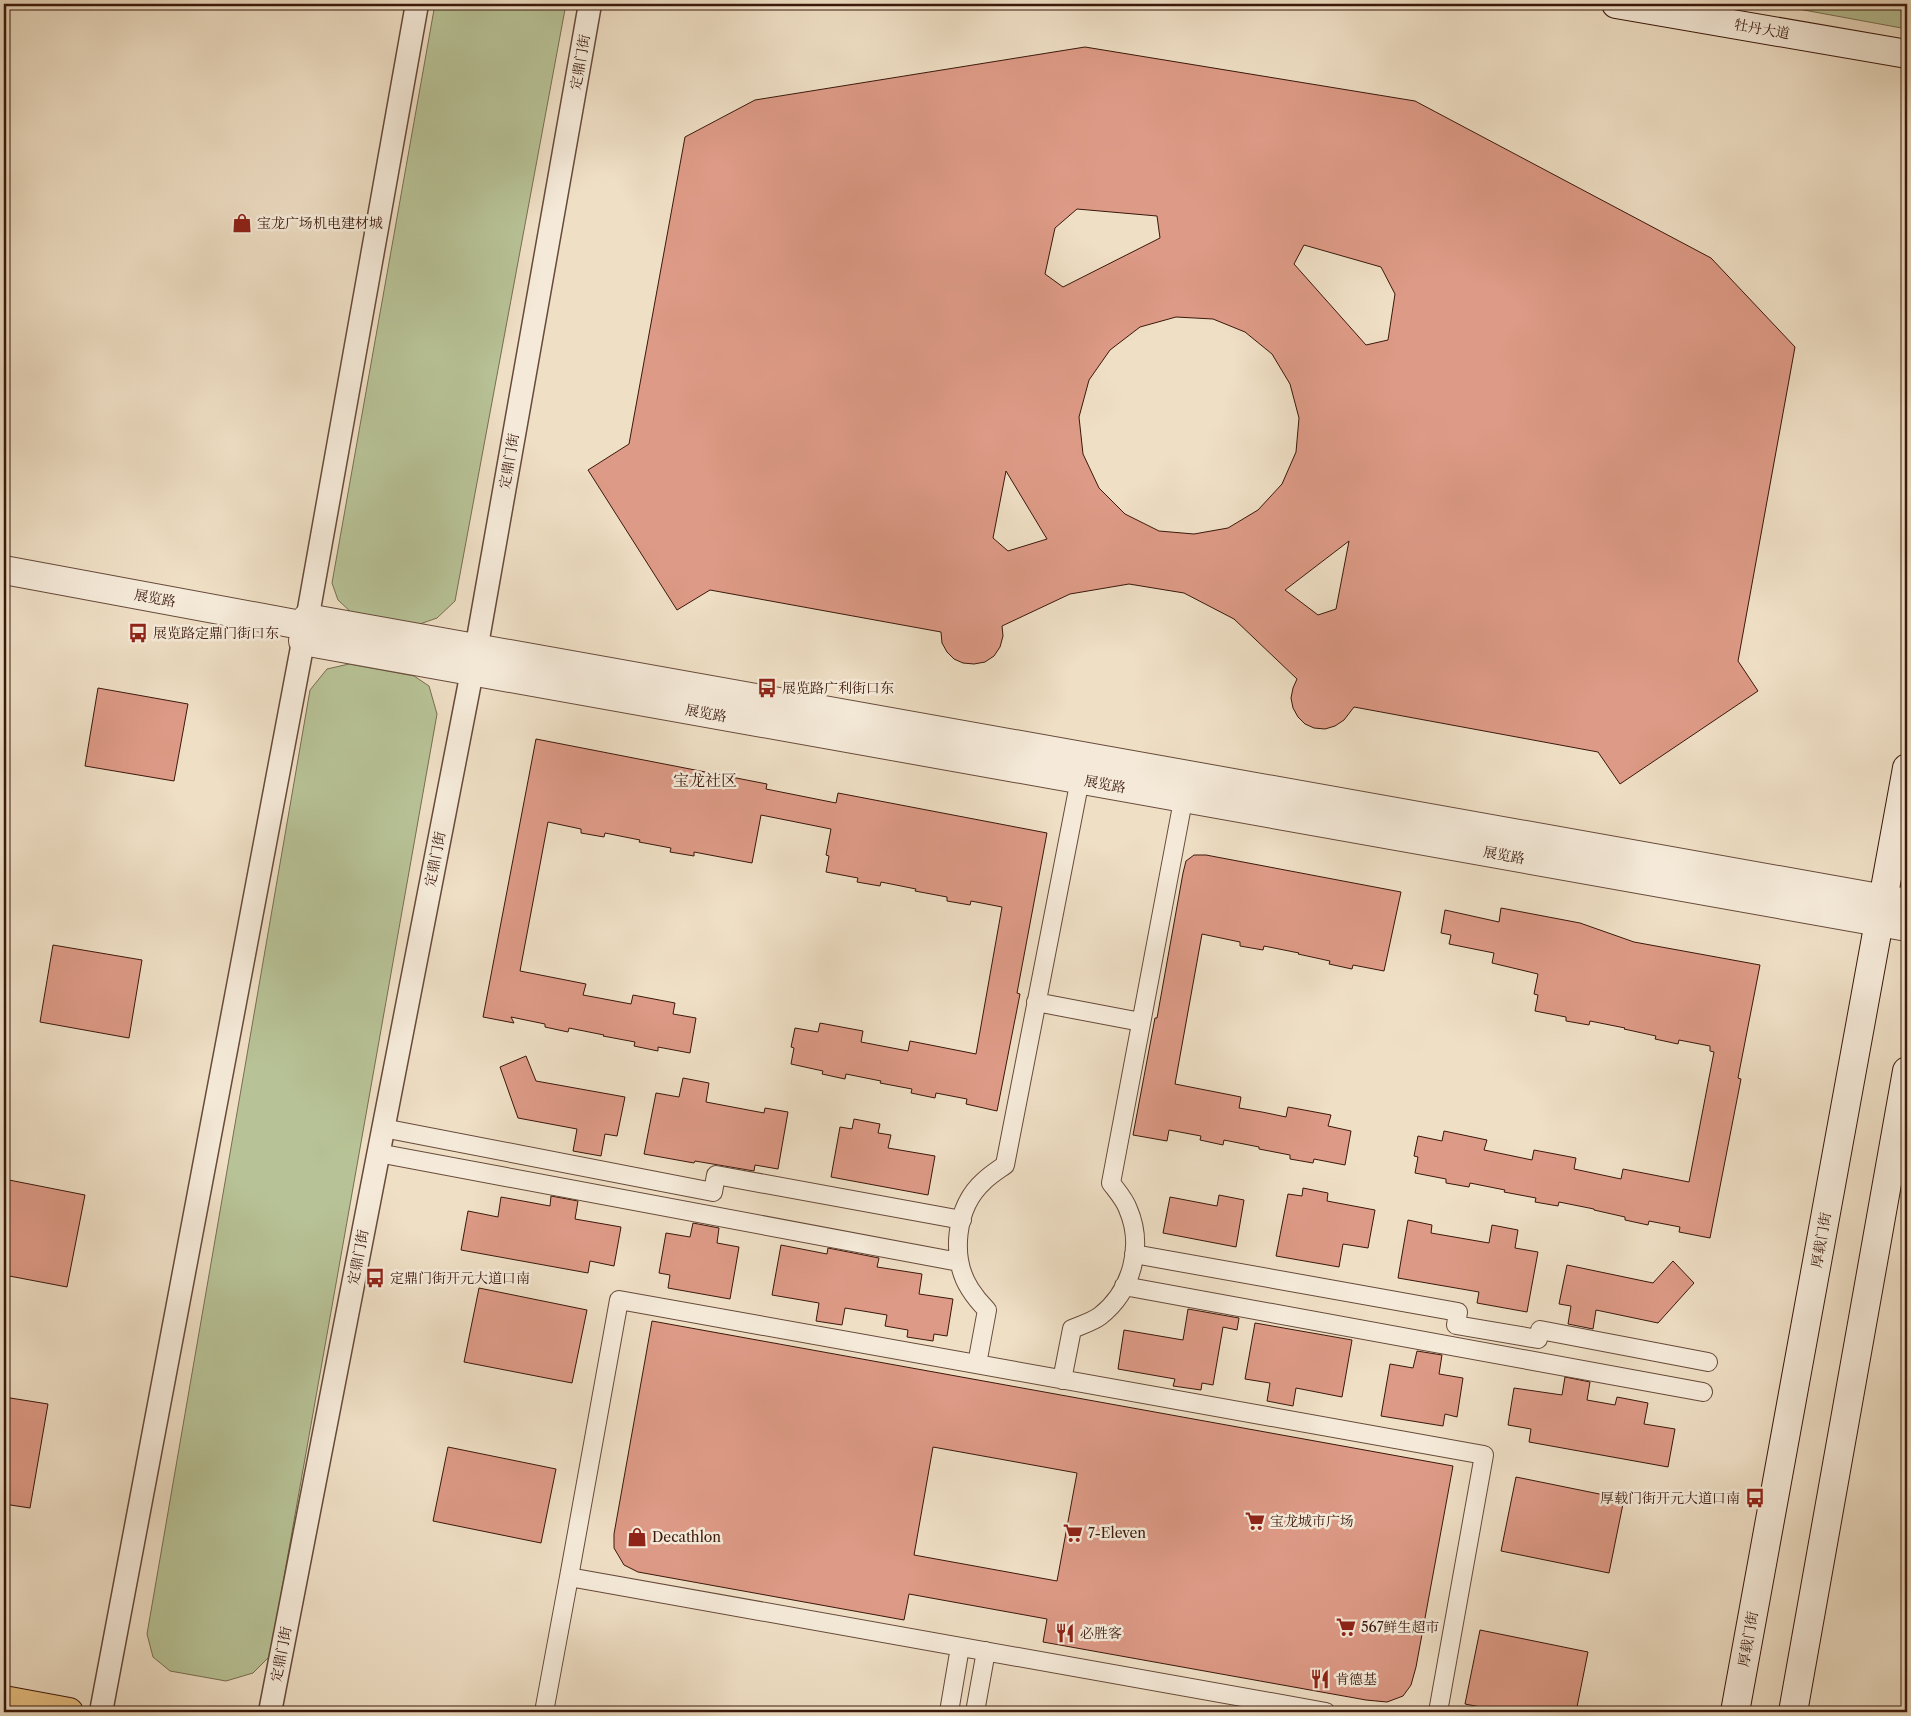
<svg xmlns="http://www.w3.org/2000/svg" width="1911" height="1716" font-family="'Libre Caslon Text','Noto Serif SC',serif">
  <rect width="100%" height="100%" fill="#efdfc5"/>
  <filter id="stains"><feTurbulence type="fractalNoise" baseFrequency=".004" numOctaves="4"/><feColorMatrix values="0 0 0 0 .2 0 0 0 0 .09 0 0 0 0 .02 0 0 0 .5 -.17"/></filter>
  <radialGradient id="worn" r=".72"><stop offset=".6" stop-color="#630" stop-opacity="0"/><stop offset="1" stop-color="#630" stop-opacity=".3"/></radialGradient>
  <path fill="#b7c296" stroke="#786d50" d="M435,4h131l-111,597 -18,17 -20,7 -65,-12 -14,-13 -6,-17z
    M1771,4h136v25z
    M349,664l65,12 15,10 8,28 -167,942 -17,17 -27,8 -56,-10 -17,-14 -6,-23 163,-944 17,-21z"/>
  <path fill="#dd9a86" stroke="#3a180b" fill-rule="evenodd" d="M1085,47l330,54 296,157 84,89 -57,314 20,30 -138,93 -22,-32 -244,-45 -10,13 -9,6 -10,3 -11,-1 -9,-4 -7,-7 -5,-9 -2,-10 2,-10 4,-9 -63,-60 -50,-26 -55,-9 -59,10 -68,32 1,10 -3,11 -6,9 -9,6 -11,2 -11,-1 -9,-4 -7,-7 -5,-9 -1,-11 -231,-42 -33,20 -89,-140 41,-26 56,-307 70,-37zM1077,209l80,7 3,22 -97,49 -18,-13 10,-46zM1304,245l77,22 14,27 -7,46 -22,5 -72,-81zM1176,317l37,2 32,13 27,22 18,30 9,34 -3,34 -14,32 -24,26 -30,18 -34,6 -35,-3 -34,-17 -26,-26 -16,-34 -4,-37 10,-37 21,-30 30,-23zM1006,471l41,68 -39,12 -15,-13zM1349,541l-13,68 -18,6 -33,-25z
    M98,688l90,16 -14,77 -89,-15z
    M536,739l231,45 -1,5 70,14 2,-10 209,40 -30,160 3,1 -23,117 -31,-7 1,-5 -31,-6 -1,5 -24,-5 1,-4 -32,-6 1,-2 -35,-7 -1,5 -23,-5 1,-3 -32,-7 3,-16 -3,-1 4,-19 23,4 2,-9 43,8 -2,11 47,9 2,-10 66,13 26,-147 -31,-6 -1,4 -23,-4v-4l-32,-6 1,-2 -35,-7 -1,4 -23,-4 1,-4 -32,-6 3,-16 -3,-1 5,-26 -70,-14 -9,48 -58,-11v4l-24,-4 1,-4 -32,-6 1,-2 -35,-7 -1,4 -23,-4v-4l-33,-7 -28,149 66,13 -3,11 48,9 2,-9 42,8 -2,11 23,4 -6,35 -32,-6v4l-24,-5 1,-4 -32,-6 1,-1 -35,-7 -1,4 -23,-5v-3l-34,-7 3,6 -31,-6z
    M1194,855h12l195,37 -17,79 -31,-6 -1,4 -23,-5 1,-3 -32,-7 1,-1 -35,-7 -1,4 -23,-4v-4l-38,-8 -27,150 66,13 -2,11 23,4 24,5 2,-10 43,8 -3,11 23,5 -6,34 -31,-6 -1,4 -23,-4v-4l-31,-6v-2l-35,-7 -1,5 -23,-5 1,-4 -32,-6 -2,11 -34,-6 22,-117h2l26,-145 3,-12z
    M1501,908l79,15 54,19 126,23 -22,113 3,1 -31,159 -31,-6 1,-5 -31,-6 -1,4 -23,-5v-3l-31,-7v-1l-35,-7 -1,4 -23,-4 1,-4 -32,-6 1,-2 -35,-7 -1,4 -23,-4v-4l-31,-6 3,-16 -4,-1 4,-20 24,5 2,-10 43,9 -3,10 48,10 2,-10 42,8 -2,11 47,10 2,-10 66,13 25,-130 -4,-1v-5l-31,-6 -1,4 -23,-5 1,-3 -32,-7 1,-1 -35,-7 -1,4 -23,-4v-4l-31,-6 3,-16 -4,-1 4,-20 -46,-11 2,-10 -45,-9 2,-9 -10,-2 4,-23 54,12z
    M53,945l89,15 -13,78 -89,-16z
    M526,1056l10,25 89,16 -8,39 -12,-2 -4,22 -28,-5 4,-22 -59,-11 -18,-51z
    M683,1078l26,5 -3,19 58,11 1,-5 23,4 -10,57 -23,-4 -1,6 -59,-10 -1,2 -50,-9 12,-61 23,4z
    M854,1119l26,5 -2,9 13,2 -3,13 47,8 -7,39 -97,-18 9,-50 12,2z
    M4,1179l81,16 -18,92 -63,-12z
    M1303,1188l25,5 -1,8 48,9 -7,38 -25,-4 -4,23 -63,-11 12,-62 14,2z
    M1219,1195l25,5 -8,47 -73,-14 7,-36 47,9z
    M551,1196l27,5 -3,18 46,8 -7,39 -24,-5 -2,12 -127,-23 7,-39 30,6 3,-20 49,9z
    M1408,1220l24,5 -1,8 58,10 3,-18 26,5 -3,18 23,4 -11,60 -50,-9 2,-11 -81,-14z
    M693,1223l26,5 -2,15 22,4 -9,52 -62,-11 2,-13 -11,-2 7,-40 24,4z
    M781,1245l46,9 1,-6 51,10 -2,9 45,7 -3,20 34,5 -6,37 -13,-2 -1,7 -26,-4 1,-7 -23,-4 2,-11 -42,-7 -3,17 -26,-4 3,-18 -47,-8z
    M1673,1261l21,22 -36,40 -62,-13 -3,19 -25,-5 3,-18 -12,-2 8,-39 86,18z
    M479,1288l108,22 -15,73 -108,-21z
    M1188,1309l51,9 -2,12 -14,-3 -10,58 -11,-2 -1,7 -28,-4 2,-7 -57,-10 6,-39 59,10z
    M652,1321l801,145 -37,201 -5,18 -8,11 -16,6 -21,-2 -323,-58 4,-23 -138,-25 -5,26 -266,-48 -14,-7 -10,-17v-14zM933,1447l144,26 -20,108 -143,-26z
    M1255,1323l97,17 -10,57 -46,-9 -3,18 -26,-5 3,-18 -25,-4z
    M1417,1351l25,4 -3,19 24,4 -6,39 -12,-3 -2,12 -62,-10 9,-52 23,4z
    M1565,1377l25,5 -3,18 28,5 2,-8 31,6 -4,21 31,5 -7,38 -139,-25 2,-13 -23,-4 6,-37 48,7z
    M4,1397l44,7 -18,104 -26,-4z
    M448,1447l108,22 -15,74 -108,-22z
    M1516,1477l108,22 -15,74 -108,-22z
    M1480,1630l108,22 -12,60h-70l-41,-8z"/>
  <g fill="none" stroke-linecap="round" stroke-linejoin="round">
    <defs>
      <path id="pedestrian" d="M1036,1002l105,20
        M383,1128l330,64 3,-17 246,45
        M378,1153l581,109
        M1134,1254l324,58 -2,13 82,14 2,-9 168,32
        M1124,1286l579,106
        M977,1364l10,-54c-6,-6 -12,-13 -17,-21 -20,-31 -15,-82 14,-108 6,-6 14,-11 21,-16l77,-396
        M1062,1380l10,-51c9,-4 20,-7 28,-13 32,-25 44,-70 28,-107 -3,-9 -11,-18 -17,-26l74,-393
        M544,1712l25,-135
        M949,1712l11,-65
        M975,1712l11,-61
        M1326,1712l-757,-135 50,-277 865,155 -46,257"/>
      <path id="minor" d="M101,1712l205,-1086 111,-622
        M270,1712l205,-1056 115,-652"/>
      <path id="tertiary" d="M4,570l302,56
        M307,618l1600,285
        M303,641l1604,286"/>
      <path id="secondary" d="M1616,4l291,50
        M1735,1712l172,-944
        M1793,1712l114,-641"/>
      <path id="primary" d="M4,1700l65,12"/>
    </defs>
    <use href="#pedestrian" stroke="#674a3a" stroke-width="20"/>
    <use href="#minor" stroke="#674a3a" stroke-width="25"/>
    <use href="#tertiary" stroke="#674a3a" stroke-width="30"/>
    <use href="#secondary" stroke="#3a180b" stroke-width="30"/>
    <use href="#primary" stroke="#3a180b" stroke-width="30"/>
    <use href="#pedestrian" stroke="#f5ead9" stroke-width="18"/>
    <use href="#minor" stroke="#f5ead9" stroke-width="22"/>
    <use href="#tertiary" stroke="#f5ead9" stroke-width="28"/>
    <use href="#secondary" stroke="#f5ead9" stroke-width="28"/>
    <use href="#primary" stroke="#e8c082" stroke-width="28"/>
  </g>
  <defs>
    <symbol id="shop-bare" viewBox="-9 -9 18 18"><path d="M-5-2.5h2.3a2.7 3.5 0 0 1 5.4 0H5L5.5 6h-11ZM-1.5-2.5h3a1.5 2.3 0 0 0-3 0Z" fill="#8f2418" stroke="#f5ead9" stroke-width="2.5" paint-order="stroke"/></symbol>
    <symbol id="bus-bare" viewBox="-9 -9 18 18"><path d="M-5-6H5V4H4V6H2V4H-2V6H-4V4H-5ZM-3.5-4V0h7V-4ZM-3.5 1.2v1.5H-2V1.2ZM2 1.2v1.5H3.5V1.2Z" fill="#8f2418" stroke="#f5ead9" stroke-width="2.5" paint-order="stroke"/></symbol>
    <symbol id="supermarket-bare" viewBox="-9 -9 18 18"><path d="M-6-5.5h2.5l.6 2H6L4.5 2H-2.5L-4.4-4H-6ZM-1.5 3.2a1.3 1.3 0 1 0 .1 0ZM3 3.2a1.3 1.3 0 1 0 .1 0Z" fill="#8f2418" stroke="#f5ead9" stroke-width="2.5" paint-order="stroke"/></symbol>
    <symbol id="restaurant-bare" viewBox="-9 -9 18 18"><path d="M-5-6h1v4h1v-4h1v4h1v-4h1v5L-1.5 .5V6h-2V.5L-5-1ZM5-6V6H3V1.5H1.5Q1.5-4 5-6Z" fill="#8f2418" stroke="#f5ead9" stroke-width="2.5" paint-order="stroke"/></symbol>
  </defs>
  <g fill-rule="evenodd">
    <use href="#shop-bare" x="228" y="209" width="28" height="28"/>
    <use href="#bus-bare" x="124" y="619" width="28" height="28"/>
    <use href="#bus-bare" x="753" y="674" width="28" height="28"/>
    <use href="#bus-bare" x="361" y="1264" width="28" height="28"/>
    <use href="#bus-bare" x="1741" y="1484" width="28" height="28"/>
    <use href="#supermarket-bare" x="1241" y="1507" width="28" height="28"/>
    <use href="#supermarket-bare" x="1059" y="1519" width="28" height="28"/>
    <use href="#shop-bare" x="623" y="1523" width="28" height="28"/>
    <use href="#supermarket-bare" x="1332" y="1613" width="28" height="28"/>
    <use href="#restaurant-bare" x="1051" y="1619" width="28" height="28"/>
    <use href="#restaurant-bare" x="1306" y="1665" width="28" height="28"/>
  </g>
  <g text-anchor="middle" dominant-baseline="central" stroke-width="5" stroke-linejoin="round" paint-order="stroke">
    <g font-size="14" fill="#3a180b" stroke="#f5ead9">
      <text transform="translate(1762 29) rotate(10)">牡丹大道</text>
      <text transform="translate(580 62) rotate(-80)">定鼎门街</text>
      <text transform="translate(509 461) rotate(-80)">定鼎门街</text>
      <text transform="translate(155 598) rotate(10)">展览路</text>
      <text transform="translate(706 713) rotate(10)">展览路</text>
      <text transform="translate(1105 784) rotate(10)">展览路</text>
      <text transform="translate(1504 855) rotate(10)">展览路</text>
      <text transform="translate(435 859) rotate(-79)">定鼎门街</text>
      <text transform="translate(1821 1240) rotate(-80)">厚载门街</text>
      <text transform="translate(358 1257) rotate(-79)">定鼎门街</text>
      <text transform="translate(1748 1639) rotate(-80)">厚载门街</text>
      <text transform="translate(281 1654) rotate(-79)">定鼎门街</text>
    </g>
    <g font-size="14" fill="#3a180b" stroke="#f5ead9" text-anchor="start">
      <text x="257" y="223">宝龙广场机电建材城</text>
      <text x="153" y="633">展览路定鼎门街口东</text>
      <text x="782" y="688">展览路广利街口东</text>
      <text x="390" y="1278">定鼎门街开元大道口南</text>
      <text x="1740" y="1498" text-anchor="end">厚载门街开元大道口南</text>
      <text x="1270" y="1521">宝龙城市广场</text>
      <text x="1088" y="1533">7-Eleven</text>
      <text x="652" y="1537">Decathlon</text>
      <text x="1361" y="1627">567鲜生超市</text>
      <text x="1080" y="1633">必胜客</text>
      <text x="1335" y="1679">肯德基</text>
    </g>
    <g font-size="16" fill="#3a180b" stroke="#f5ead9">
      <text x="705" y="780">宝龙社区</text>
    </g>
  </g>
  <rect width="1911" height="1716" fill="none" stroke="#efdfc5" stroke-width="20"/>
  <rect x="5" y="5" width="1901" height="1706" fill="none" stroke="#3a180b" stroke-width="2.5"/>
  <rect x="10" y="10" width="1891" height="1696" fill="none" stroke="#3a180b"/>
  <rect width="100%" height="100%" filter="url(#stains)"/>
  <rect width="100%" height="100%" fill="url(#worn)"/>
</svg>
